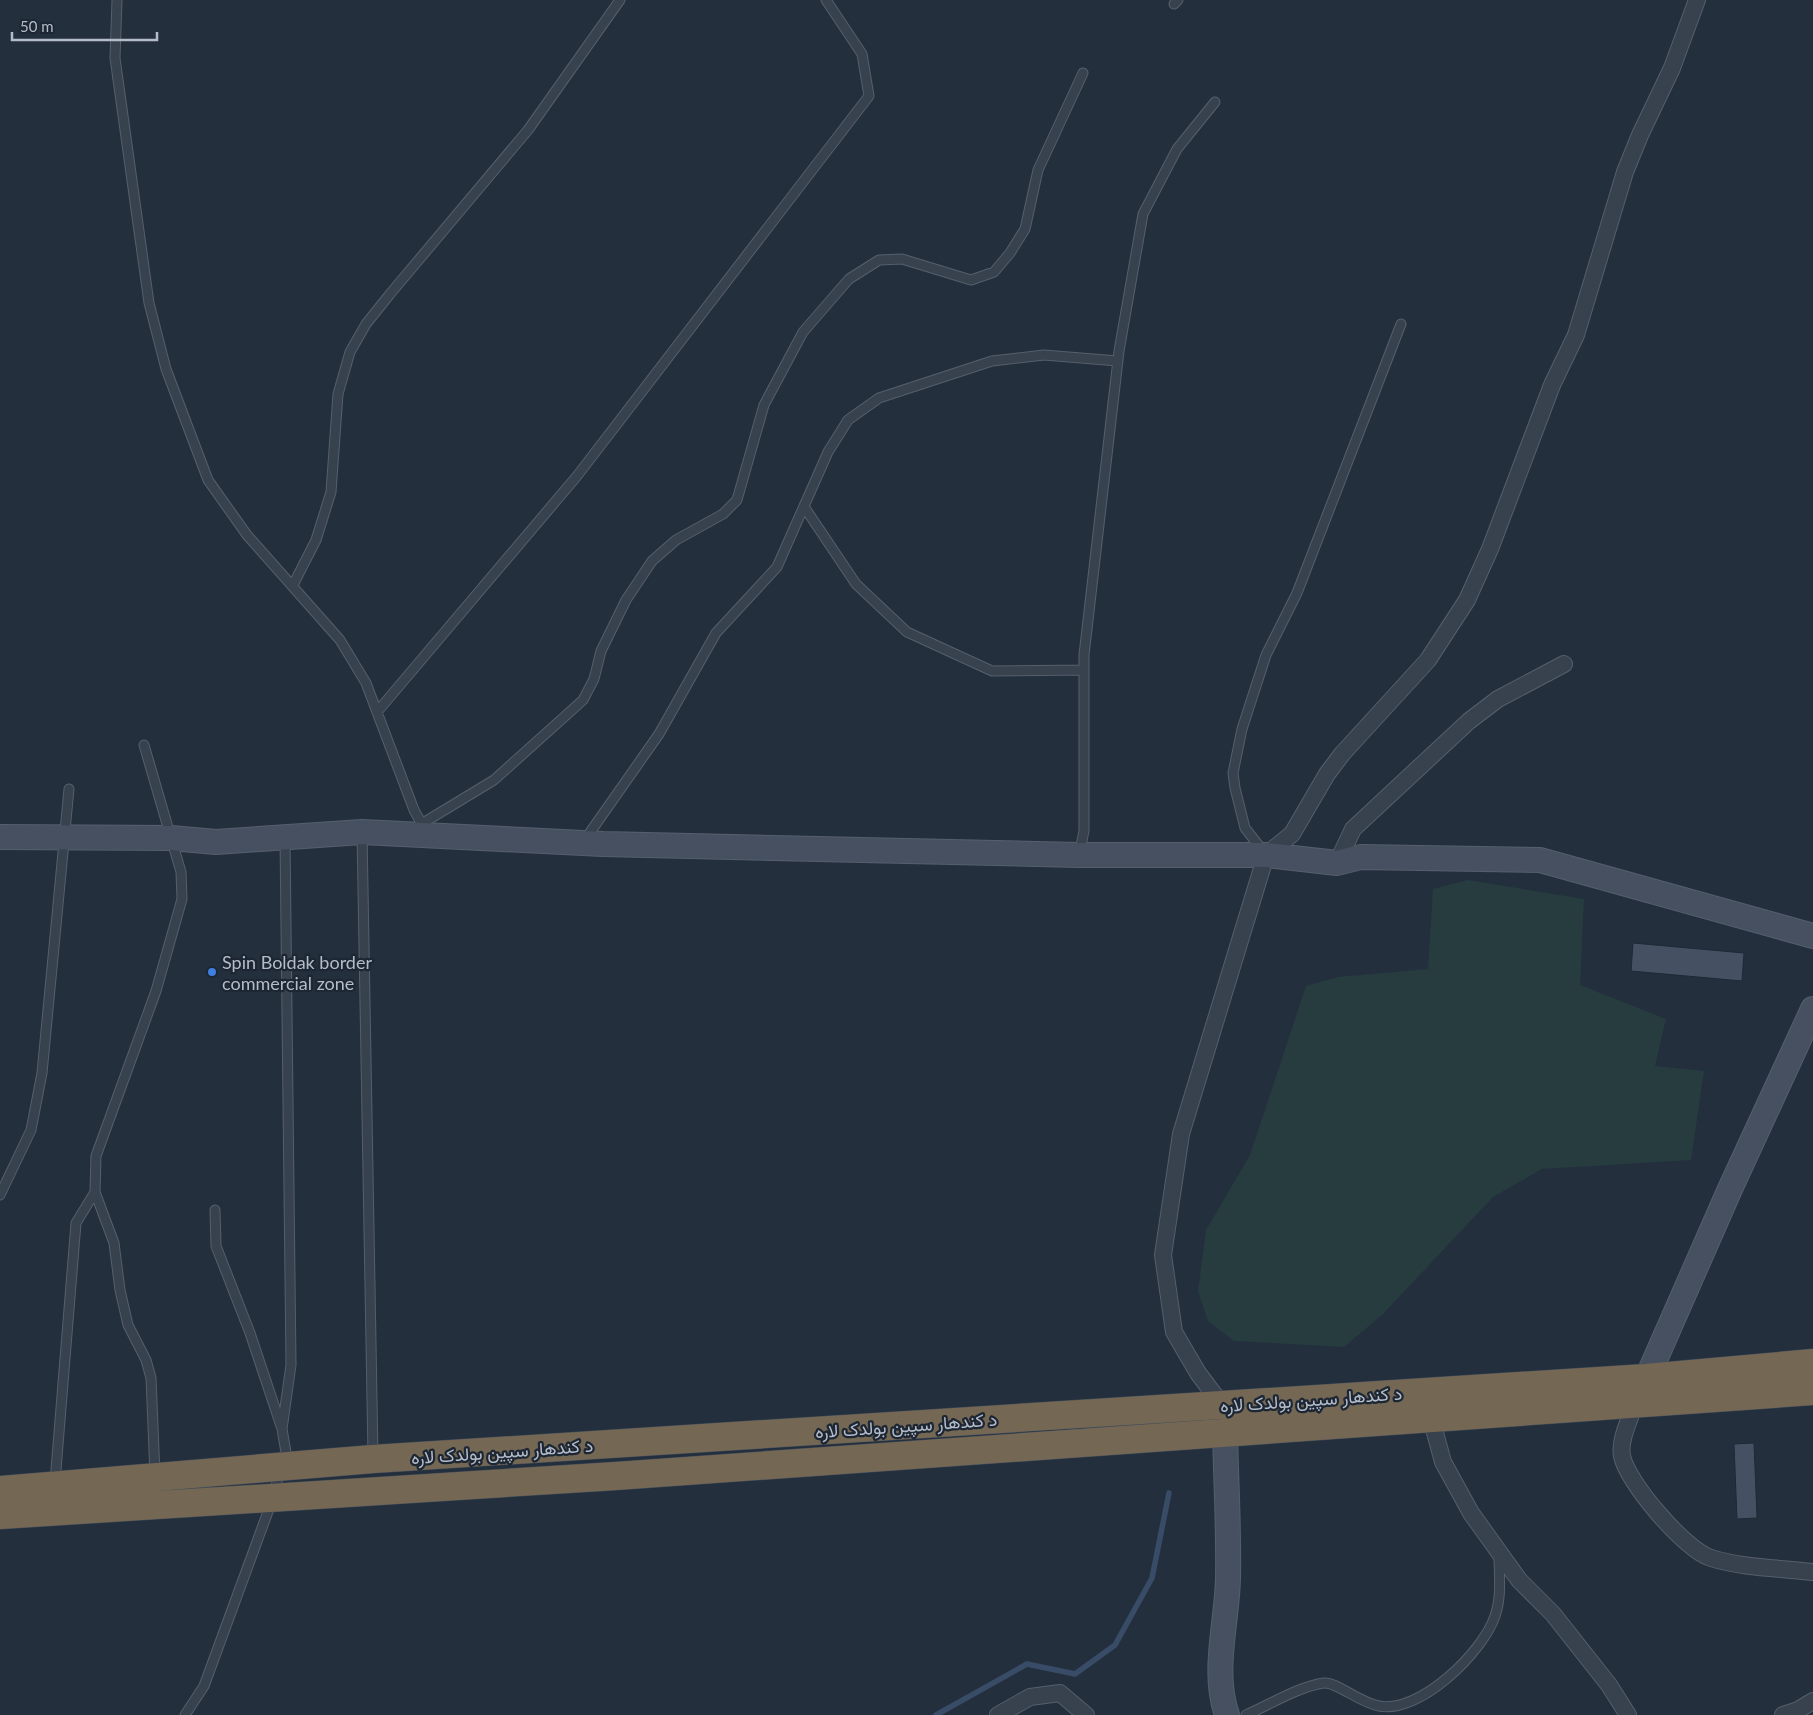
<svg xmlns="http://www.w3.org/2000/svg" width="1813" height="1715" font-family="Lato,Vazirmatn,sans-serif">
  <rect width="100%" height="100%" fill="#242f3e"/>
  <path fill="#263c3f" d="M1468,880l116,19 -4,86 86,34 -11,47 49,5 -13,89 -149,9 -49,28 -110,117 -39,33 -110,-6 -26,-20 -10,-30 8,-61 44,-75 56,-169 32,-9 90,-8 5,-80z"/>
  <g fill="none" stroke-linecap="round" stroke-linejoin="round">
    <path stroke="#394c67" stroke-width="5.5" d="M936,1715l91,-51 48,10 40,-29 37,-67 17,-85"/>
  </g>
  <path fill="#455162" stroke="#1f2835" d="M1633,943l111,10 -2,28 -111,-10z
    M1754,1443l3,75 -20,1 -3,-75z"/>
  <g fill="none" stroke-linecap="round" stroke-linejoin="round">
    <defs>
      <path id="lane" d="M117,0l-2,58 34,245 17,66 42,111 39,55 93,105 26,43 48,127 10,18
        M1174,4l4,-4
        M805,508l51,76 51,48 85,39 92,-1
        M293,585l23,-45 15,-48 7,-98 12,-42 16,-28 24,-30 138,-164 92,-130
        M377,712l200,-236 292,-380 -7,-42 -36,-54
        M144,745l37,127 1,27 -26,92 -60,165 -1,36 19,51 6,47 8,35 18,35 5,18 4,97
        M423,823l71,-43 89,-80 11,-21 7,-28 25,-51 26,-39 24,-21 47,-26 14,-14 27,-95 39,-73 46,-53 30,-19 23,-1 69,21 23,-8 16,-19 15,-24 13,-59 45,-97
        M362,832l11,624
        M285,838l6,527 -9,64 6,35
        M584,841l75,-107 57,-101 61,-66 51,-115 20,-32 31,-22 113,-37 52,-6 74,6
        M1263,851l-18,-23 -10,-40 -2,-15 9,-44 24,-74 31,-62 104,-269
        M1079,855l5,-24v-176l35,-304 24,-137 34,-65 38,-47
        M0,1195l31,-65 11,-57 27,-284
        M215,1210l1,36 34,87 31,93
        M55,1482l21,-259 19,-31
        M185,1715l19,-29 69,-188 7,-28
        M1246,1715c23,-10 54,-29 78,-32 13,-1 36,20 55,23 41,8 104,-54 116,-90 7,-20 4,-41 4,-61"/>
      <path id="street" d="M1337,863l16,-34 116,-108 29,-22 66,-35
        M1635,1404c-5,15 -16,36 -13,52 5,26 63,94 89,102 32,10 69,10 102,14
        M1222,1410v-5l-24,-32 -24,-41 -11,-77 18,-121 85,-279 26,-21 35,-60 15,-20 86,-94 39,-60 23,-51 62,-164 24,-50 49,-163 15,-37 32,-67 25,-68
        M1431,1418l12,44 28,51 48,67 34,34 56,71 19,30
        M998,1715l32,-18 30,-4 26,22
        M1783,1715l15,-5 15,-9"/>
      <path id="secondary" d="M0,837l171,1 45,4 146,-10 241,12 476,11h187l71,8 24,-6 179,3 273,76
        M1640,1394l90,-205 83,-180
        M1225,1433c1,48 4,96 3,145 -1,45 -16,94 -1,137"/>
      <path id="highway" d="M0,1490l373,-31 1273,-81 167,-15
        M0,1515l616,-39 1197,-85"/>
    </defs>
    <use href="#lane" stroke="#565f6c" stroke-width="11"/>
    <use href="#street" stroke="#565f6c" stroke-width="18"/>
    <use href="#secondary" stroke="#565f6c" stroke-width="26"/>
    <use href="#highway" stroke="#434c59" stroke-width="29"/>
    <use href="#lane" stroke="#38414e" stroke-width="9"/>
    <use href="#street" stroke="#38414e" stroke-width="16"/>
    <use href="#secondary" stroke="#465061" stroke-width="24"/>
    <use href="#highway" stroke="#746855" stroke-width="28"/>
  </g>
  <circle fill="#3f7fe0" stroke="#1d2633" stroke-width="2" cx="212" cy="972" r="5"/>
  <g text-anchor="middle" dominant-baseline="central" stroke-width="4.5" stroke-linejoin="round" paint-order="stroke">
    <g font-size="18" fill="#b4bcc9" stroke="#1d2633" text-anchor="start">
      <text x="222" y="962">Spin Boldak border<tspan x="222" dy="21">commercial zone</tspan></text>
    </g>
    <g font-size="18" fill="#b4bcc9" stroke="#1d2633">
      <text transform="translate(1311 1399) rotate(-4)">د کندهار سپین بولدک لاره</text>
      <text transform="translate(906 1425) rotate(-4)">د کندهار سپین بولدک لاره</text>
      <text transform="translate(502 1451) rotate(-4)">د کندهار سپین بولدک لاره</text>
    </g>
  </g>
  <path d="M12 32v8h145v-8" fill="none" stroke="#b4bcc9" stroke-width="2.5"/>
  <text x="20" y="32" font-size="15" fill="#b4bcc9" stroke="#1d2633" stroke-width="4" paint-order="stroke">50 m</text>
</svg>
